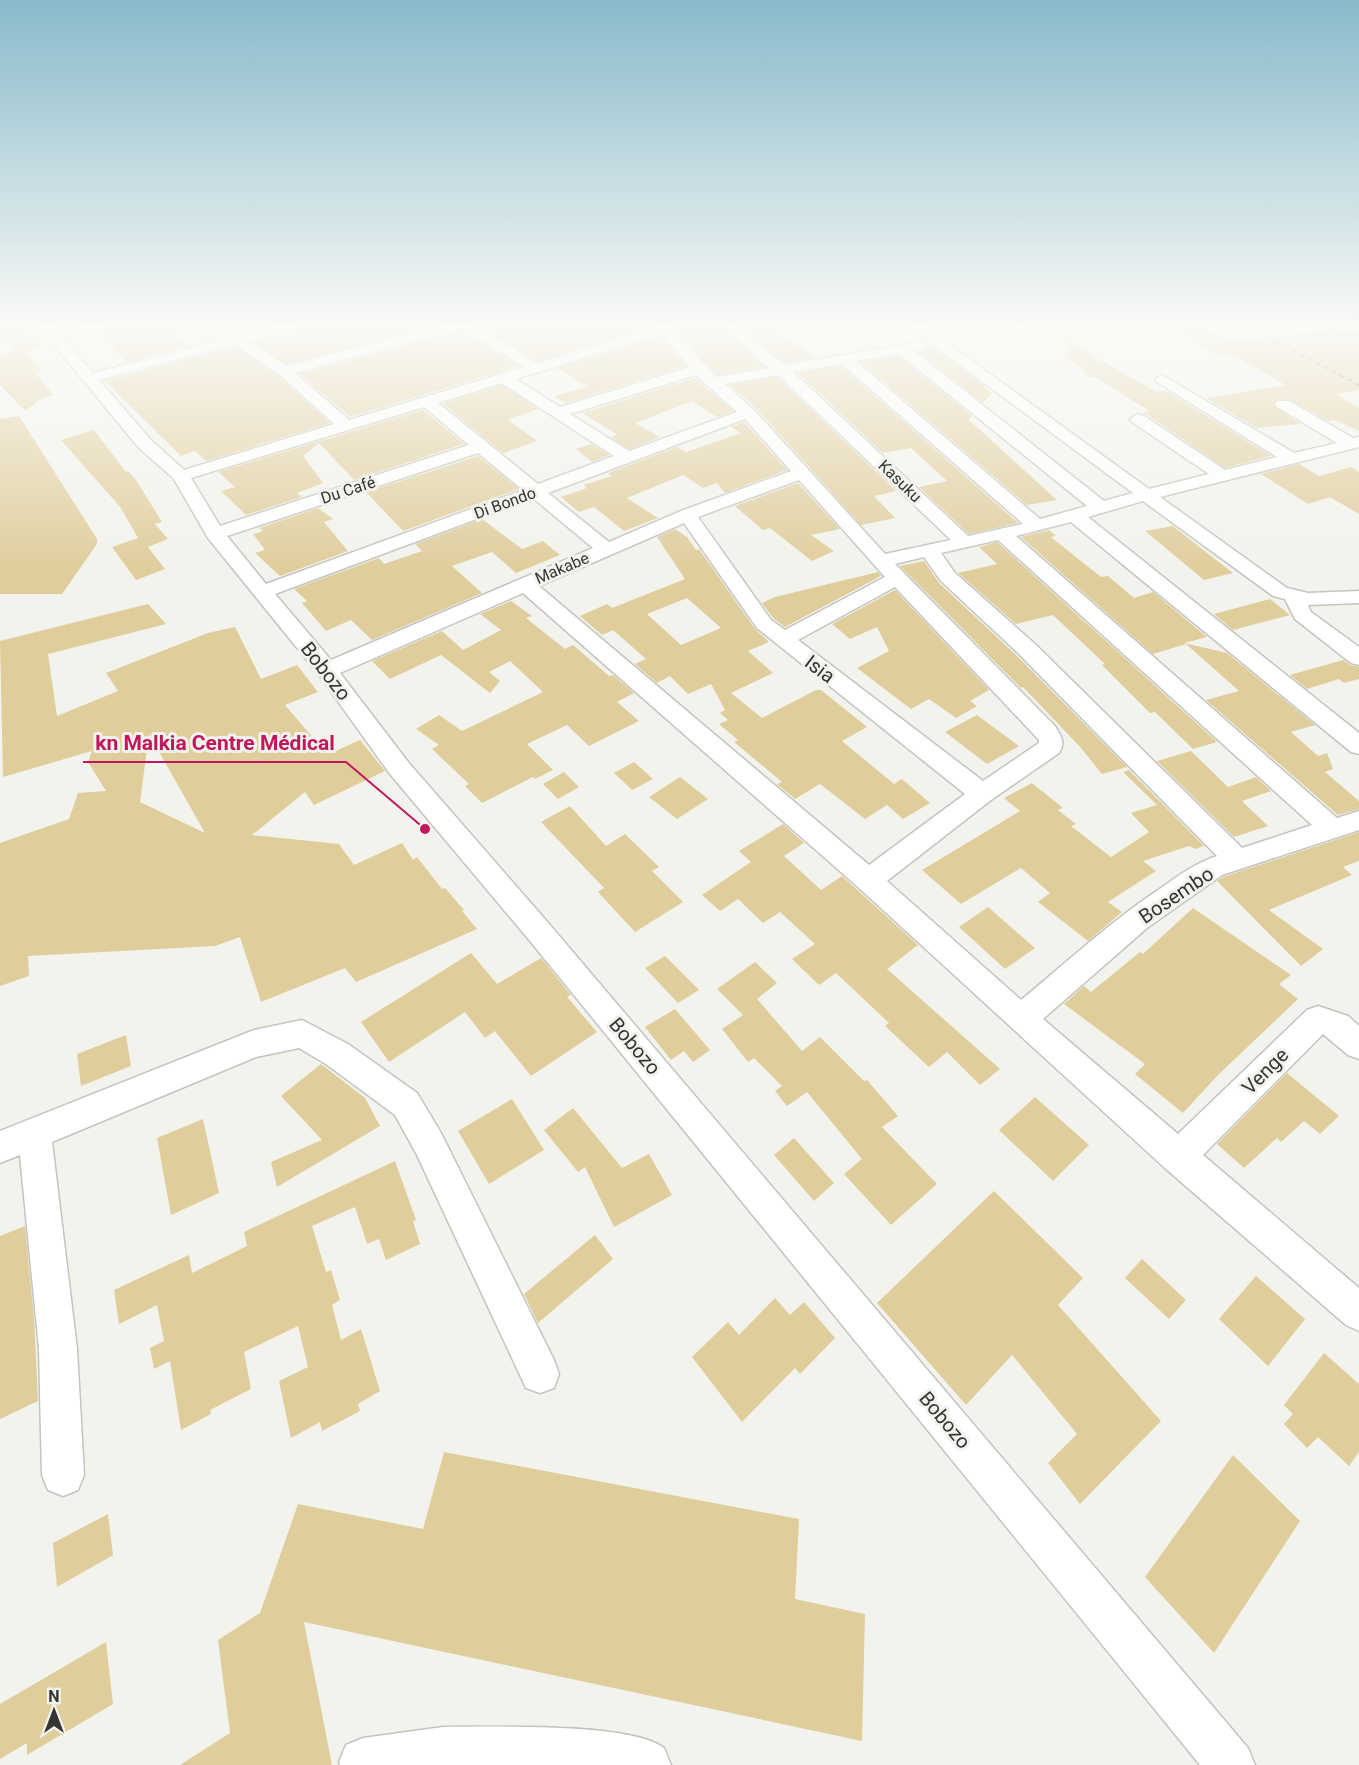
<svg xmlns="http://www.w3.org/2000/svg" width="1359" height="1765" font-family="Roboto,sans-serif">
  <rect width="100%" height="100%" fill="#f3f3ed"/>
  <path fill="#f9dbba" d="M187,325h78l-64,16z"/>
  <path fill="#e0cd9c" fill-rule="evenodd" d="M19,325l23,23 -15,4 15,18 -7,2 18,23 -9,2 -19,14 -25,-26v-31l14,-3 -14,-16v-6z
    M116,325h51l21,21 -62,16 -26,-30z
    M315,325h11l3,2 9,-2h100l-152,39 -32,-22 45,-11 3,-4z
    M479,325h173v1l-115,35z
    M671,325h47l46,42 -47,8z
    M738,325h41v7l35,26 -29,5z
    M1204,327l26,14 104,-12 7,3 18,-2v60l-23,4 23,14v23l-24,-11 -7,1 -39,-22h-12l-4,6 27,19 -43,4 -51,-30 80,-13 -52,-30 -13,2 -44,-25z
    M463,331l56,35 -169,51 -50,-43z
    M661,337l25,29 -121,37 -11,-7 34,-9 -30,-19z
    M1061,338l96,54 8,-2 106,66 -46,12 -82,-56 6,-1 -53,-34h-7l-7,-9 -19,-12 5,-8z
    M928,344l58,43h-3l9,6 -9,10 -64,-51 8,-2z
    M235,347l43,29 52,47 -124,38 -11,-10 -14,5 -76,-75z
    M898,356l74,60 -3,4 88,80 -30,5 -166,-143z
    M841,366l177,157 -49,11 -50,-47 28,-6 -36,-33 -28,5 -85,-80z
    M777,377l119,114 -22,5 21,22 -34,7 -105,-117 -26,-23z
    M695,378l38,33 -16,6 -25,-16 -57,22 25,14 -31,12 -18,-12 7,-2 -36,-22z
    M502,385l36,24 -30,11 29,21 -34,12 -60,-49z
    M423,410l41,34 -110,36 -35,-37 -16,13 20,27 -26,10 5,4 -56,18 -25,-24 14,-4 -17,-15z
    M19,416l78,123v5l-35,50h-62v-175z
    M744,422l43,48 -62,23 -8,-10 -14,5 -20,-13 -56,23 31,20 -34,13 -30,-24 -15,5 -18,-15 26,-9 -3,-3 28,-9 -4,-3 69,-26 9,5 55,-19 -10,-6z
    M94,430l32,42 2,-1 8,9 26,42 -7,2 13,15 -20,8 17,22 -29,11 -24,-33 26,-9 -17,-30 -60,-68z
    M591,444l18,11 -17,7 -16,-13z
    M478,456l41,33 -116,42 -37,-39z
    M1299,464l20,12 32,-9 8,5v42l-29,-17 -22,7 -47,-30z
    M798,483l42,46 -29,6 23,16 -22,10 -42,-33 -7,2 -28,-24z
    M318,508l15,11 -9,3 24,29 -68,25 -25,-23 10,-3 -12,-16 10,-3 -4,-3z
    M482,519l40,30 21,-8 17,14 -44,18 -24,-21 -40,14 30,27 -110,47 -21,-20 -25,11 -24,-28 5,-2 -13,-12 85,-31 5,6 38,-13 -7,-7z
    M1173,526l29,23 31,24 -29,7 -59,-49z
    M675,529l12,8 9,13 3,-1 56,80 14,13 -21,9 25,22 -42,20 31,25 54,-28h5l46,37 -25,14 52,43 8,-5 28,24 -27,16 -16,-14 -22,14 -45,-35 -25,15 -18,-15 5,-2 -48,-40 4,-2 -19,-16 9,-4 -8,-7 5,-3 -14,-26 -23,10 -18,-18 -13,7 -22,-19 11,-5 -33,-29 -11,5 -22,-19 27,-12 5,4 73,-29 -28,-42zM687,598l34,30 -40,17 -34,-31z
    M1049,530l7,6 -5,1 50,40 7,-1 26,22 19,-6 54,45 -23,6 43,10 88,72 -24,7 27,24 9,-3 6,16 -8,3 34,29v8l-21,6 -132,-115 33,-9 -53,-47 -33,10 -132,-117z
    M997,542l220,200 -24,7 -38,-37 -5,1 -48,-48 3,-1 -52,-49 -37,9 -58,-51 39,-9 -18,-17z
    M924,561l15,22 78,73 110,111 -25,7 -21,-26 -58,-61 -2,1 -121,-122z
    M878,572l3,4 -96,51 -12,-9 -11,-15 13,-6z
    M895,590l94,100 -19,11 7,5 -21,12 -27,-19 -18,10 -54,-41 32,-17 -12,-24 -27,12 -18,-15z
    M1270,599l20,16 -57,15 -19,-16z
    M511,601l21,15 -6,2 39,31 8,-4 36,31 4,-1 21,18 -17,9 22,19 -50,25 -22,-21 -40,19 26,26 -18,9 -2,-2 -51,26 -17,-17 4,-2 -37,-35 7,-4 -23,-16 23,-14 23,16 81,-39 -33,-31 -21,11 11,9 -10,12 -49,-38 -51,24 -18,-18 70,-30 21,19 38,-20 -21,-16z
    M148,604l18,20 -118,30 9,62 61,-25 -12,-18 102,-40 27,-6 26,52 36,-14 21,27 -33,13 30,35 6,-2 12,14 27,-12 25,31 -71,34 -9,-13 -53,43 87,9 15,21 48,-22 11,17 4,-3 25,32 3,-1 19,22 -2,1 15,18 -121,53 -11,-14 -84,34 -21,-65 -25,9 -187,10 1,20 -29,10v-143l69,-24 9,-26 28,-2 -18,-29 4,-11 -89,26 -3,-136zM149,734l56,99 -65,-31z
    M1343,660l7,5 9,2v12l-15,4 -5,-4 -32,10 -17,-14z
    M977,715l42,31 -32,18 -42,-32z
    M1191,751l37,36 28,-10 15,14 -29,10 26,25 -34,11 -77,-76z
    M634,762l19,17 -21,11 -18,-17z
    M1129,770l75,76 -9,3 -6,-3 -46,15 13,10 -48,31 14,10 -34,29 -50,-39 12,-9 -29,-25 -60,36 -39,-34 98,-59 -16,-13 28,-15 31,25 -5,2 18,14 -5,2 40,31 38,-25 -18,-19 26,-8 -34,-33z
    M564,772l15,15 -21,12 -15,-15z
    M680,777l28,22 -31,20 -28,-22z
    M570,806l36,40 19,-12 34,33 -7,4 31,31 -48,30 -37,-40 6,-4 -63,-66z
    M783,824l21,19 -20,13 37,34 21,-14 76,69 -31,24 113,100 -20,16 -33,-33 -18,15 -44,-41 4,-3 -53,-50 -17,12 -27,-26 23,-15 -35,-32 -17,11 -25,-24 -18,12 -18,-16 49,-33 -12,-11z
    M1359,832v29l-16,6 9,8 -83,35 54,39 -22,17 -84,-85 6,-4z
    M988,907l47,41 -30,21 -46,-42z
    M1193,908l98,67 -12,9 19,15 -79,75 -36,39 -48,-39 10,-10 -81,-60 20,-18 7,6 49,-40 3,2z
    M471,953l26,31 44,-26 30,37 -4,2 30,35 -66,44 -36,-45 -10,7 -20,-26 -76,50 -28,-40z
    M665,956l34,34 -21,13 -33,-35z
    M755,962l22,21 -20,16 45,52 18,-14 44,44 3,-1 31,36 -16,11 55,57 -46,41 -47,-51 18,-15 -55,-67 -20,14 -12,-15 7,-5 -28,-28 -6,4 -26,-33 21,-14 -26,-26z
    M675,1009l35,41 -17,12 -9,-11 -13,9 -26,-33z
    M126,1035l5,31 -50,20 -4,-32z
    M321,1064l44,34 15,28 -103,61 -6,-25 51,-22 -41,-44z
    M1287,1073l52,43 -19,18 -16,-13 -23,21 -4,-4 -33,30 -27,-24z
    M1035,1097l54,48 -36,36 -54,-51z
    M512,1099l32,51 -55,34 -31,-53z
    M573,1108l49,60 27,-14 23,41 -58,32 -29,-60 -7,5 -34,-42z
    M203,1119l16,74 -48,22 -14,-77z
    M794,1138l40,45 -20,18 -40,-46z
    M395,1161l21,59 -3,1 7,23 -34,16 -7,-21 -12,5 -12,-37 -43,19 14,46 5,-2 9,30 -8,5 9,35 20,-11 19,62 -22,13 2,7 -38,20 -2,-9 -29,16 -12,-57 29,-14 -10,-41 -54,26 7,37 -41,21 1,4 -30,16 -11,-69 -16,8 -4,-21 14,-7 -7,-36 -38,19 -5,-34 75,-35 3,18 55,-27 -3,-14z
    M994,1191l89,87 -25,27 103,116 -81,83 -32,-41 29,-29 -65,-79 -46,50 -89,-102z
    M25,1226l9,92 4,83 -38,18v-183z
    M595,1235l18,24 -75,64 -14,-29z
    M1142,1259l44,41 -17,19 -44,-41z
    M1256,1276l49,43 -37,47 -49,-47z
    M775,1298l15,17 14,-13 31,36 -35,36 -5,-6 -53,54 -50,-65 36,-35 11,13z
    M1324,1353l35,31v68l-10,14 -31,-29 -11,11 -23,-24 9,-10 -9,-9z
    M444,1452l355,67 -4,80 70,15 -3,127 -558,-119 28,143h-152l50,-32 -12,-93 42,-27 38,-109 125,25z
    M1233,1455l67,66 -86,132 -69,-76z
    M108,1514l5,41 -56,32 -4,-44z
    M106,1642l7,62 -86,51v-12l-27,16v-55z"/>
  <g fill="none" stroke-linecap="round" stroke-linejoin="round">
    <defs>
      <path id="street" d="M38,325h14l5,6 28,-6h24l-2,3 -44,10 30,35 186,-48h22l-2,3 -50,13 37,25 160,-41h29l62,38 119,-36 -2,-2h14l48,52 53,-9 -49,-43h15l49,40 136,-23 7,4 -2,3 -11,2 190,150 29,-8 -227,-168h16l227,164 60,-15 -77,-52 -2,-3 8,-5 6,2 81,54 52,-13 -120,-75 -2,-3 7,-4 132,78 43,-10 -60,-36 -2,-3 2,-3h12l64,37 6,-1v10l-199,50 127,91 21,5 51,-2v12l-51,2 3,7 48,35v18l-8,-2 -56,-44 -10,-20 -12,-3 -130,-95 -55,16 271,216v21l-8,-2 -280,-230 -55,14 321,282 22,-7v19l-137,45 -75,53 -104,91 135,115 129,-124 11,-4 30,10 11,10v33l-11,-4 -25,-21 -120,121 156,133v43l-13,-6 -180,-156 -308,-282 -335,-294 -183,80 68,89 142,163 698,823 7,17h-55l-670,-824 -140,-167 -71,-99 -111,-137 -34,-59 -36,-32zM463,329l61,38 -175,53 -54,-47zM662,334l28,33 -130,40 -44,-28zM235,345l44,29 55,50 -150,46 -34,-31 -51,-59zM899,354l188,152 -47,13 -184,-158zM842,364l181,160 -55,12 -175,-164zM696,375l41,37 -108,39 -59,-37zM778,375l173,165 -66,14 -131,-144 -29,-26zM502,383l112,73 -76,28 -100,-81zM424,407l45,38 -249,81 -29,-48zM745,419l46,52 -110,40 -72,31 -61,-49zM478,453l45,37 -257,94 -39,-48zM799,480l86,97 -100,53 -14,-10 -73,-103zM533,498l60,50 -262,112 -56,-66zM684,523l73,105 208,166 -96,71 -330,-279zM998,540l314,285 -70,23 -207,-204 -80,-71 -14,-20zM924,557l17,24 78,73 198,202c-21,7 -38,19 -56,32 -50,33 -94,74 -140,112l-134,-119 104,-81 68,-47c7,-10 2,-17 -4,-27l-160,-162zM895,587l144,153v3l-56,38 -185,-141z
        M302,1020l46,24 69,49 24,40 113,227 5,14 -5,14 -14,5 -14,-5 -109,-233 -22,-40 -69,-51 -27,-16 -43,9 -204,85 25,207 7,126 -6,15 -15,6 -15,-6 -6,-15 -3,-126 -19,-194 -20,8v-32l254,-101z
        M443,1727c46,0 188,-5 221,21l7,17h-331l-1,-3 7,-17 17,-7z"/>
    </defs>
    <use href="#street" stroke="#c4c4be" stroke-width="3"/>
    <use href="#street" fill="#fff" fill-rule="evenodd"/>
    <path stroke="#8c8c88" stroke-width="2" stroke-dasharray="4.5 4.5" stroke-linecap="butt" d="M1244,325l115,60"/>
  </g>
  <linearGradient id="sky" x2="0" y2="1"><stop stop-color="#88baca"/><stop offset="0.57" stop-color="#fafaf7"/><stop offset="1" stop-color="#fafaf7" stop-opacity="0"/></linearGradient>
  <rect width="1359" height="572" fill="url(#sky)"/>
  <g text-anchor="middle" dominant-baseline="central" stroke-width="6" stroke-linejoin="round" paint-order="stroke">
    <g font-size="16" fill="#343432" stroke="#f3f3ed">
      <text transform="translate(900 481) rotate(44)">Kasuku</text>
      <text transform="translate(348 490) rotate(-18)">Du Café</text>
      <text transform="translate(505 503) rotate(-20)">Di Bondo</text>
      <text transform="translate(562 568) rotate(-23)">Makabe</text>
    </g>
    <g font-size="20" fill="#343432" stroke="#f3f3ed">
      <text transform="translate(820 669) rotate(37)">Isia</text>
      <text transform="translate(326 671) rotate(52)">Bobozo</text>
      <text transform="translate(1176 895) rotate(-34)">Bosembo</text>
      <text transform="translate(635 1046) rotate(50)">Bobozo</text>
      <text transform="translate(1265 1071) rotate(-45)">Venge</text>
      <text transform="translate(945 1420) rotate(50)">Bobozo</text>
    </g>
  </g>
  <path fill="none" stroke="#c2185b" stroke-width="2" d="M425 829L346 762H83"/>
  <circle fill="#c2185b" stroke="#f3f3ed" stroke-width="2" cx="425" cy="829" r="6"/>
  <g font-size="21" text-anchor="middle" font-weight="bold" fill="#c2185b" stroke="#f3f3ed" stroke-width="6" stroke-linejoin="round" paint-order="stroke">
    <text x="215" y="750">kn Malkia Centre Médical</text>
  </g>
  <g transform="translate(54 1711)" stroke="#f3f3ed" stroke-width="4.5" paint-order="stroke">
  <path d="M0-4.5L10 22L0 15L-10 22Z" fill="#343432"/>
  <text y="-9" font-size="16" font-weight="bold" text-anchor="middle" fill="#343432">N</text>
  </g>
</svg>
